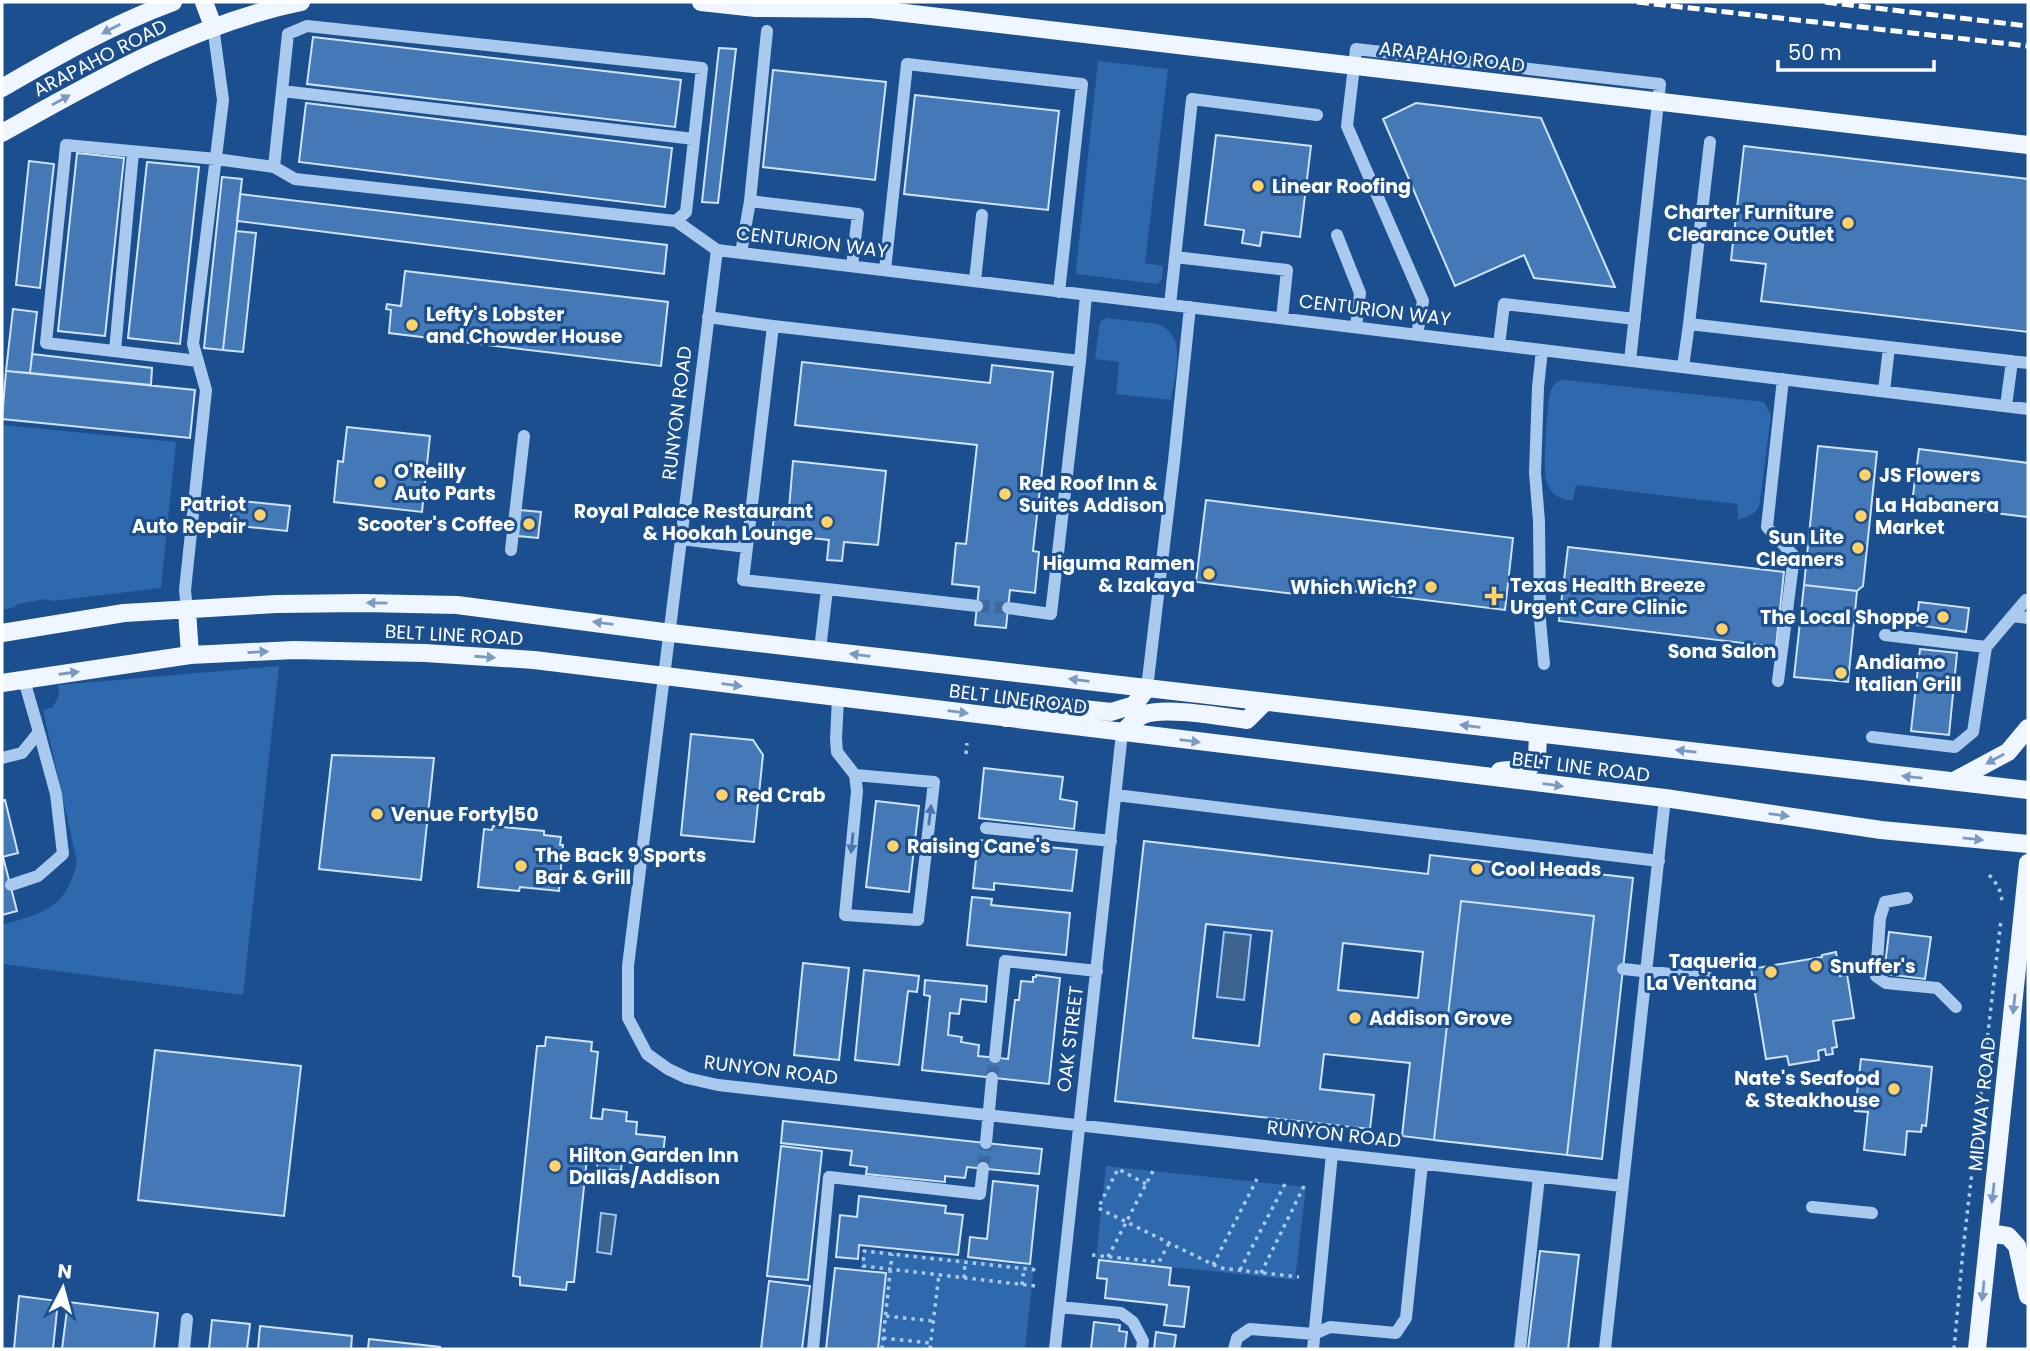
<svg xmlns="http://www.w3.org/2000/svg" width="2030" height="1351" font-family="Poppins,sans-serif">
  <rect width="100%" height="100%" fill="#1b4f8f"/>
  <path fill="#2e69ad" d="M1098,61l70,8 -23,194 18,3 -1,13 -5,5 -80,-10 -1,-4z
    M1107,318l51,6c31,12 16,51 13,76l-55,-6 3,-32 -24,-3 5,-37z
    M1565,380l199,22 7,13 -12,92 -5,6 -16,7 -1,-16 -161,-19 -3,15c-13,1 -25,-8 -27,-21 -3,-12 1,-79 5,-89 1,-4 4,-6 7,-9z
    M3,425l173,17 -15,146 -108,13 -7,-2 -29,5 -2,3 -13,3z
    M279,666l-36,329 -241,-31v-39c41,-12 64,-16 75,-63l-34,-152 10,-3 6,-12 -1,-10z
    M1106,1166l200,21 -11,93 -199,-21z
    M863,1249l171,17 -9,83h-146l8,-78 -26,-3z"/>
  <path fill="#3c6290" stroke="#9cc4f0" stroke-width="2" d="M1224,932l27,3 -7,65 -27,-3z
    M601,1213l15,2 -5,39 -14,-2z"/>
  <path fill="#4478b7" stroke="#cfe3fa" stroke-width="2" fill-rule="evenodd" d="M313,37l368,43 -6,47 -368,-43z
    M719,48l17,1 -18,154 -16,-1z
    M773,70l113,12 -11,98 -112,-13z
    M915,95l144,16 -11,99 -144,-16z
    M306,103l366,45 -7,59 -366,-45z
    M1416,103l125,15 74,169 -81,-9 -10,-23 -69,31 -72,-167z
    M1216,135l95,11 -11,91 -38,-5 -2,14 -18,-3 2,-13 -39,-5z
    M1744,146l284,33v153l-267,-31 5,-37 -35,-4z
    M77,153l47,5 -19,178 -47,-5z
    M29,161l25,3 -14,124 -24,-3z
    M147,162l52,5 -19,177 -52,-6z
    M222,177l20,2 -19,171 -19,-2z
    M240,194l427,51 -3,29 -427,-53z
    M236,231l20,2 -13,119 -20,-2z
    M405,271l263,31 -7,64 -272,-33 2,-23 -5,-1 1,-5 14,2z
    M13,309l24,3 -7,61 -24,-2z
    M32,354l120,14 -1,17 -121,-12z
    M802,362l188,21 2,-18 61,7 -20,179 6,1 -4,41 -25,-3 -4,38 -31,-3 4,-38 -27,-3 4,-41 10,1 11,-99 -182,-20z
    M6,371l189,19 -5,48 -188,-19z
    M347,427l83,9 -8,76 -88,-10 4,-41 5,1z
    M1818,446l59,6 -14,134 -6,5 -53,-6z
    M1919,449l109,14v54l-116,-14z
    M793,461l93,10 -8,74 -34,-3 -2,19 -15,-1 2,-20 -57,-6 3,-26 14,1z
    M233,500l57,6 -3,25 -57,-6z
    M1206,500l307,38 -8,72 -210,-26 -1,10 -98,-12z
    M520,510l21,2 -3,26 -20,-2z
    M1568,547l216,25 -8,75 -217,-26z
    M1804,585l53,6 -9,91 -54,-5z
    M1919,602l50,6 -3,24 -50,-7z
    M1920,649l37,4 -8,82 -38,-4z
    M691,734l62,6 10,15 -9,87 -73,-7z
    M332,755l102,3 -13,122 -102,-11z
    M984,768l79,9 -3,22 17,3 -3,27 -95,-11z
    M5,800l13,53 -16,4v-56z
    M876,801l43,5 -10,86 -43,-5z
    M493,826l51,5v4l17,2 -1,8h3l-4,46 -39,-4 -1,4 -41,-4 6,-58 8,1z
    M978,840l99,10 -5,41 -78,-8v7l-21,-2z
    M1144,841l284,33 2,-19 203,23 -31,281 -35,-4 27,-239 -133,-15 -27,239 -32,-4 8,-73 -86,-9 -4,35 54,6 -4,34 -255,-28zM1206,924l66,7 -13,115 -66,-8zM1343,943l80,9 -5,46 -80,-8z
    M2,857h1l14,54 -15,4z
    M972,897l20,2 -1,6 79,8 -4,42 -99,-10z
    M1461,901l133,15 -27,239 -133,-15z
    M1889,932l42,5 -6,42 -41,-5z
    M1836,952l4,24 7,-2 7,44 -21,3 4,26 -5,1 1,6 -7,1 -1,-6 -7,2 1,9 -30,5 -2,-9 -21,3 -15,-90 71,-12v-2z
    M803,963l46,5 -10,92 -45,-5z
    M864,970l55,6 -2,16 -9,-1 -9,74 -44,-5z
    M1036,975l24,3 -11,106 -127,-14 8,-74 -6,-1 1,-15 62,6 -1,16 -25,-3 -2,15 -9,-1 -2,22 14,2 -1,5 18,3 -1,11 30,3 7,-59h4l2,-19 12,1v-5h3z
    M546,1037l46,5 -1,9 7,1 -7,66 11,1 1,-10 24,3 -1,9 11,1 -1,12 29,3 -2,17 -29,-3 -1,12 -11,-2 -1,10 -24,-3 1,-9 -11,-1 -13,124h-7l-1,8 -46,-5v-8l-7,-1 24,-230h8z
    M155,1050l146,16 -17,150 -146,-16z
    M1861,1059l71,8 -6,59 -4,-1 -1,7 -14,-1 -2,24 -41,-5 4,-38 -13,-1z
    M783,1121l259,28 -3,25 -72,-7 -2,11 -20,-2v6l-79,-8 1,-7 -17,-2 2,-14 -71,-8z
    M781,1146l41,5 -14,129 -41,-4z
    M993,1181l45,5 -8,78 -62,-7 2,-20 17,2z
    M859,1196l87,10 -1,7 18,2 -5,40 -99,-10 -1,14 -22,-2 4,-42 17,2z
    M1540,1251l39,4 -11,94h-40z
    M1099,1260l72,8 -2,17 20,2 -5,40 -20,-2 3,-20 -62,-7 2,-19 -10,-1z
    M835,1268l51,5 -8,76h-52z
    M769,1281l41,5 -8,63h-41z
    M19,1296l39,5 -5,48h-39z
    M68,1302l90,11 -4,36h-92z
    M212,1320l38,4 -3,25h-38z
    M1094,1322l26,3 -1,6 8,1 -2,17h-34z
    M260,1326l92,10 -1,13h-93z
    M1156,1332l20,3 -2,14h-20z
    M369,1339l71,8v2h-72z"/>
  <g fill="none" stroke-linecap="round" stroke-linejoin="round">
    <path stroke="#3d69a0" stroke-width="12" stroke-dasharray="12 6" stroke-linecap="butt" d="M977,606l31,2
      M992,1078l3,-21
      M983,1168l3,-25"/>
    <path stroke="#a9c9ee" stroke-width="3.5" stroke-dasharray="3.5 5" stroke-linecap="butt" d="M966,754l1,-11
      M1989,875c9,9 13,18 13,30
      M1146,1184l-28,-15 -20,39 122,60 79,9
      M1092,1255l67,7 10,-19
      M1108,1257l47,-90
      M1213,1265l44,-86
      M1240,1270l46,-88
      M1261,1273l44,-89
      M964,1278l1,-16
      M1022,1285l2,-17
      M1035,1286l-172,-20 1,-15 173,19
      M886,1316l47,5
      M883,1338l47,5
      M882,1349l10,-95
      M930,1349l9,-75
      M1954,1349l9,-99 38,-330"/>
    <path stroke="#a9c9ee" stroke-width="12" d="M282,91l412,48
      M1710,142l-21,182 339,39
      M274,167l14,-133 19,-8 395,42 -16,144 -10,9
      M750,201l17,-170
      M1337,235l23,58 -4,34
      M717,250l-89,716v52l19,36 21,15 19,9 31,7 904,101
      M741,253l9,-52 108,13 -6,52
      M1175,257l112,13 -5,48
      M885,270l22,-206 175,20 -23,208
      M975,281l7,-66
      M1170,305l22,-206 125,16
      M708,317l65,9 -26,221
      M773,326l307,35
      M1417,335l6,-34 -76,-175 9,-77 304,35 -30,277
      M1499,345l5,-41 131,15
      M1542,350l-4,37 -3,86 4,48 1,99 4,44
      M115,351l18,-199
      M198,361l-152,-18 20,-198 150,14 58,8 21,12 381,42 41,29 1311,159
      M1683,367l6,-43
      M1884,391l5,-44
      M2006,406l6,-45
      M681,539l66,8 -4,33 84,9
      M511,550l13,-114
      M1008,608l43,6 29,-253 6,-66
      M187,610l-2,-20 21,-200 -13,-46 30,-244 -10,-74
      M2014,616l14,2
      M1885,635l101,12
      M820,650l7,-61 150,17
      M1778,681l16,-125 -27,-29 16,-148
      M1147,688l27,-227 16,-154
      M838,698l-2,41 1,13 18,23 2,16 -12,124 73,5 16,-138 -79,-7
      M1872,737l83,10 18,-15 13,-85 40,-47
      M2,758l20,-5 17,-21 -15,-52
      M1116,795l543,66
      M986,828l125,13
      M11,885l27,-9 25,-22 -7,-60 -17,-62
      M1907,898l-22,4 -5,16 -4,58 10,7 51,5 19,19
      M1623,969l86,9
      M995,1057l10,-96 92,10
      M986,1143l6,-65
      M1812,1207l60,6
      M1060,1307l61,6 12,9 10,19 -1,8
      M184,1349l3,-30
      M813,1349l16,-172 151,17 3,-26
      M1055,1349l67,-616
      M1234,1349l3,-11 13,-9 64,5 16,-7 66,6 10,-15 16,-154
      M1313,1349l19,-195
      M1520,1349l19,-172
      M1605,1349l60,-551"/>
    <path stroke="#f0f6ff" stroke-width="18" d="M204,2l9,24
      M701,2l55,6 115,1
      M2,88c55,-32 111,-64 171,-86
      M2,133c95,-53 191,-109 299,-131
      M187,610l3,45
      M2,633l122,-20 153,-9 86,-1 94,2 214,28 1357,157
      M2,683l188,-28 104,-5 131,3 109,7 1131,138 216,32 147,14
      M1006,718l32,-14 73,8 23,-7 13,-17
      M1122,733c6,-6 14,-15 21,-18 21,-9 80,2 104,5l18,-18
      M1500,771l29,-3 8,-9 1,-25
      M1954,781l54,-29 20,-24
      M1989,1233l19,3 9,10 11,50
      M1977,1349l51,-486"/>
    <path stroke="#fff" stroke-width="5" stroke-dasharray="12 5" stroke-linecap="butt" d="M1637,2l391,44
      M1825,2l203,24"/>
    <path stroke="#f0f6ff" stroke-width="18" d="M871,9l1157,136"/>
  </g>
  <defs><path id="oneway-solid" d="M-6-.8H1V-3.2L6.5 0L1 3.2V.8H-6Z" transform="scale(1.75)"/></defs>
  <g fill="#7b9ac1">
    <use href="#oneway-solid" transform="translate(111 29) rotate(153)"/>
    <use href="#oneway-solid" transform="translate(61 100) rotate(-29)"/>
    <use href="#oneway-solid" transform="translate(377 603) rotate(-179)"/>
    <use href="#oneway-solid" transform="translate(603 623) rotate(-173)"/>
    <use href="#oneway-solid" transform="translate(258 652) rotate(-3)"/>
    <use href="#oneway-solid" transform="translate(860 655) rotate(-173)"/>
    <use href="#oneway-solid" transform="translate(485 657) rotate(4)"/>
    <use href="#oneway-solid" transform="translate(69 673) rotate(-8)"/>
    <use href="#oneway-solid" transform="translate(1079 680) rotate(-173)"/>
    <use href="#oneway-solid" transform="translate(732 685) rotate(7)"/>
    <use href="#oneway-solid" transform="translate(958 712) rotate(7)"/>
    <use href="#oneway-solid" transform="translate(1470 726) rotate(-173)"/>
    <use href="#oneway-solid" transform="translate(1190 741) rotate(7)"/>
    <use href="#oneway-solid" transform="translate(1686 751) rotate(-174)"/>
    <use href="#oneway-solid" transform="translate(1995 759) rotate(151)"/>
    <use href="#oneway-solid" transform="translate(1912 777) rotate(-174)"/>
    <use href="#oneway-solid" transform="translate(1553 785) rotate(7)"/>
    <use href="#oneway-solid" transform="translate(1779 815) rotate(8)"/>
    <use href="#oneway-solid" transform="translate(1973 839) rotate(6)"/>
    <use href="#oneway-solid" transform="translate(2014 1004) rotate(96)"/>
    <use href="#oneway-solid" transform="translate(1993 1193) rotate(96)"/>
    <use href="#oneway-solid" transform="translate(1983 1291) rotate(96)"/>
  </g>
  <g fill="#4674ac">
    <use href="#oneway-solid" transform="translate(930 815) rotate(-83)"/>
    <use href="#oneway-solid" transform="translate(852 843) rotate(96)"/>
  </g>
  <g fill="#ffd166" stroke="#1b4f8f" stroke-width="2.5">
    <circle cx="1258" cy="186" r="7"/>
    <circle cx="1848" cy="223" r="7"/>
    <circle cx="412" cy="325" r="7"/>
    <circle cx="1865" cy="475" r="7"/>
    <circle cx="380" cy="482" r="7"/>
    <circle cx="1005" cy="494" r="7"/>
    <circle cx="260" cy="515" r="7"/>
    <circle cx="1861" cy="516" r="7"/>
    <circle cx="827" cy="522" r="7"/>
    <circle cx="529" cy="524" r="7"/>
    <circle cx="1858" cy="548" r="7"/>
    <circle cx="1209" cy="574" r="7"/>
    <circle cx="1431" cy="587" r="7"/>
    <path d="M1490.5 585.5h7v7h7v7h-7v7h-7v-7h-7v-7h7z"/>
    <circle cx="1943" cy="617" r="7"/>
    <circle cx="1722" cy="629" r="7"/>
    <circle cx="1841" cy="673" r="7"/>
    <circle cx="722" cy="795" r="7"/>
    <circle cx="377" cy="814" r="7"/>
    <circle cx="893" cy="846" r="7"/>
    <circle cx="521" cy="866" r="7"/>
    <circle cx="1477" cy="869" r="7"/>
    <circle cx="1816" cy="966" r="7"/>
    <circle cx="1771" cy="972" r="7"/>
    <circle cx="1355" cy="1018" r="7"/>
    <circle cx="1894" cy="1089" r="7"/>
    <circle cx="555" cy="1166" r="7"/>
  </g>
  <g text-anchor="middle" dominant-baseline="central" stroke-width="6" stroke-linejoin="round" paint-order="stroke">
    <g font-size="19" fill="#fff" stroke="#1b4f8f">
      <text transform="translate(1452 57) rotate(7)">ARAPAHO ROAD</text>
      <text transform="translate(100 58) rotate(-27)">ARAPAHO ROAD</text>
      <text transform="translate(812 242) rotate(7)">CENTURION WAY</text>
      <text transform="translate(1375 310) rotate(7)">CENTURION WAY</text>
      <text transform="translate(677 413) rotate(-83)">RUNYON ROAD</text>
      <text transform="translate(454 635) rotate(3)">BELT LINE ROAD</text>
      <text transform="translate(1018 699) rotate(7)">BELT LINE ROAD</text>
      <text transform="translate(1581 767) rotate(7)">BELT LINE ROAD</text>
      <text transform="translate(1070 1039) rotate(-83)">OAK STREET</text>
      <text transform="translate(771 1070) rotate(7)">RUNYON ROAD</text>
      <text transform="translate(1982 1104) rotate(-84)">MIDWAY ROAD</text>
      <text transform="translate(1334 1134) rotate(6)">RUNYON ROAD</text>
    </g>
    <g font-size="19" font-weight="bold" fill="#fff" stroke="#1b4f8f" text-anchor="start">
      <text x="1272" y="186">Linear Roofing</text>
      <text x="1834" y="212" text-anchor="end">Charter Furniture<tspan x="1834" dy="22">Clearance Outlet</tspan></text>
      <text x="426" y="314">Lefty's Lobster<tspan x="426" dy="22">and Chowder House</tspan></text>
      <text x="394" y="471">O'Reilly<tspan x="394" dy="22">Auto Parts</tspan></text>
      <text x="1879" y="475">JS Flowers</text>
      <text x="1019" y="483">Red Roof Inn &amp;<tspan x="1019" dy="22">Suites Addison</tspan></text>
      <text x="246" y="504" text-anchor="end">Patriot<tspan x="246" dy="22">Auto Repair</tspan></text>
      <text x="1875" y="505">La Habanera<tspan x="1875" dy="22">Market</tspan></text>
      <text x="813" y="511" text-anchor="end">Royal Palace Restaurant<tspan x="813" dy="22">&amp; Hookah Lounge</tspan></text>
      <text x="515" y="524" text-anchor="end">Scooter's Coffee</text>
      <text x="1844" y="537" text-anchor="end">Sun Lite<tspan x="1844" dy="22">Cleaners</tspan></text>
      <text x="1195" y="563" text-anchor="end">Higuma Ramen<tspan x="1195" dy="22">&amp; Izakaya</tspan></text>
      <text x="1510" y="585">Texas Health Breeze<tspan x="1510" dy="22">Urgent Care Clinic</tspan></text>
      <text x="1417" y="587" text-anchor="end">Which Wich?</text>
      <text x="1929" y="617" text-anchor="end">The Local Shoppe</text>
      <text x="1722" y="651" text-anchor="middle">Sona Salon</text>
      <text x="1855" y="662">Andiamo<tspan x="1855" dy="22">Italian Grill</tspan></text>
      <text x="736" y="795">Red Crab</text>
      <text x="391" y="814">Venue Forty|50</text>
      <text x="907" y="846">Raising Cane's</text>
      <text x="535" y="855">The Back 9 Sports<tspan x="535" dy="22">Bar &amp; Grill</tspan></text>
      <text x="1491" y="869">Cool Heads</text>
      <text x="1757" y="961" text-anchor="end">Taqueria<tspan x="1757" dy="22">La Ventana</tspan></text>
      <text x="1830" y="966">Snuffer's</text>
      <text x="1369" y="1018">Addison Grove</text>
      <text x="1880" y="1078" text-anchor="end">Nate's Seafood<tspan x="1880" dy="22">&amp; Steakhouse</tspan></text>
      <text x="569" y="1155">Hilton Garden Inn<tspan x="569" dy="22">Dallas/Addison</tspan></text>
    </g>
  </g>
  <rect width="2030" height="1351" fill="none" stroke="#ffffff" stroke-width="7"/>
  <g transform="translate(63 1288) rotate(6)" stroke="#1b4f8f" stroke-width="5" paint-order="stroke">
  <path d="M0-5L12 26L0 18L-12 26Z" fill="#ffffff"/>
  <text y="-10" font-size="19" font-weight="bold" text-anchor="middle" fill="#ffffff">N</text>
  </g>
  <path d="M1778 60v10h156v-10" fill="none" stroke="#ffffff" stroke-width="3.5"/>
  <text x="1788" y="60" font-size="21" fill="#ffffff" stroke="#1b4f8f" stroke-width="5" paint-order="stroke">50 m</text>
</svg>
